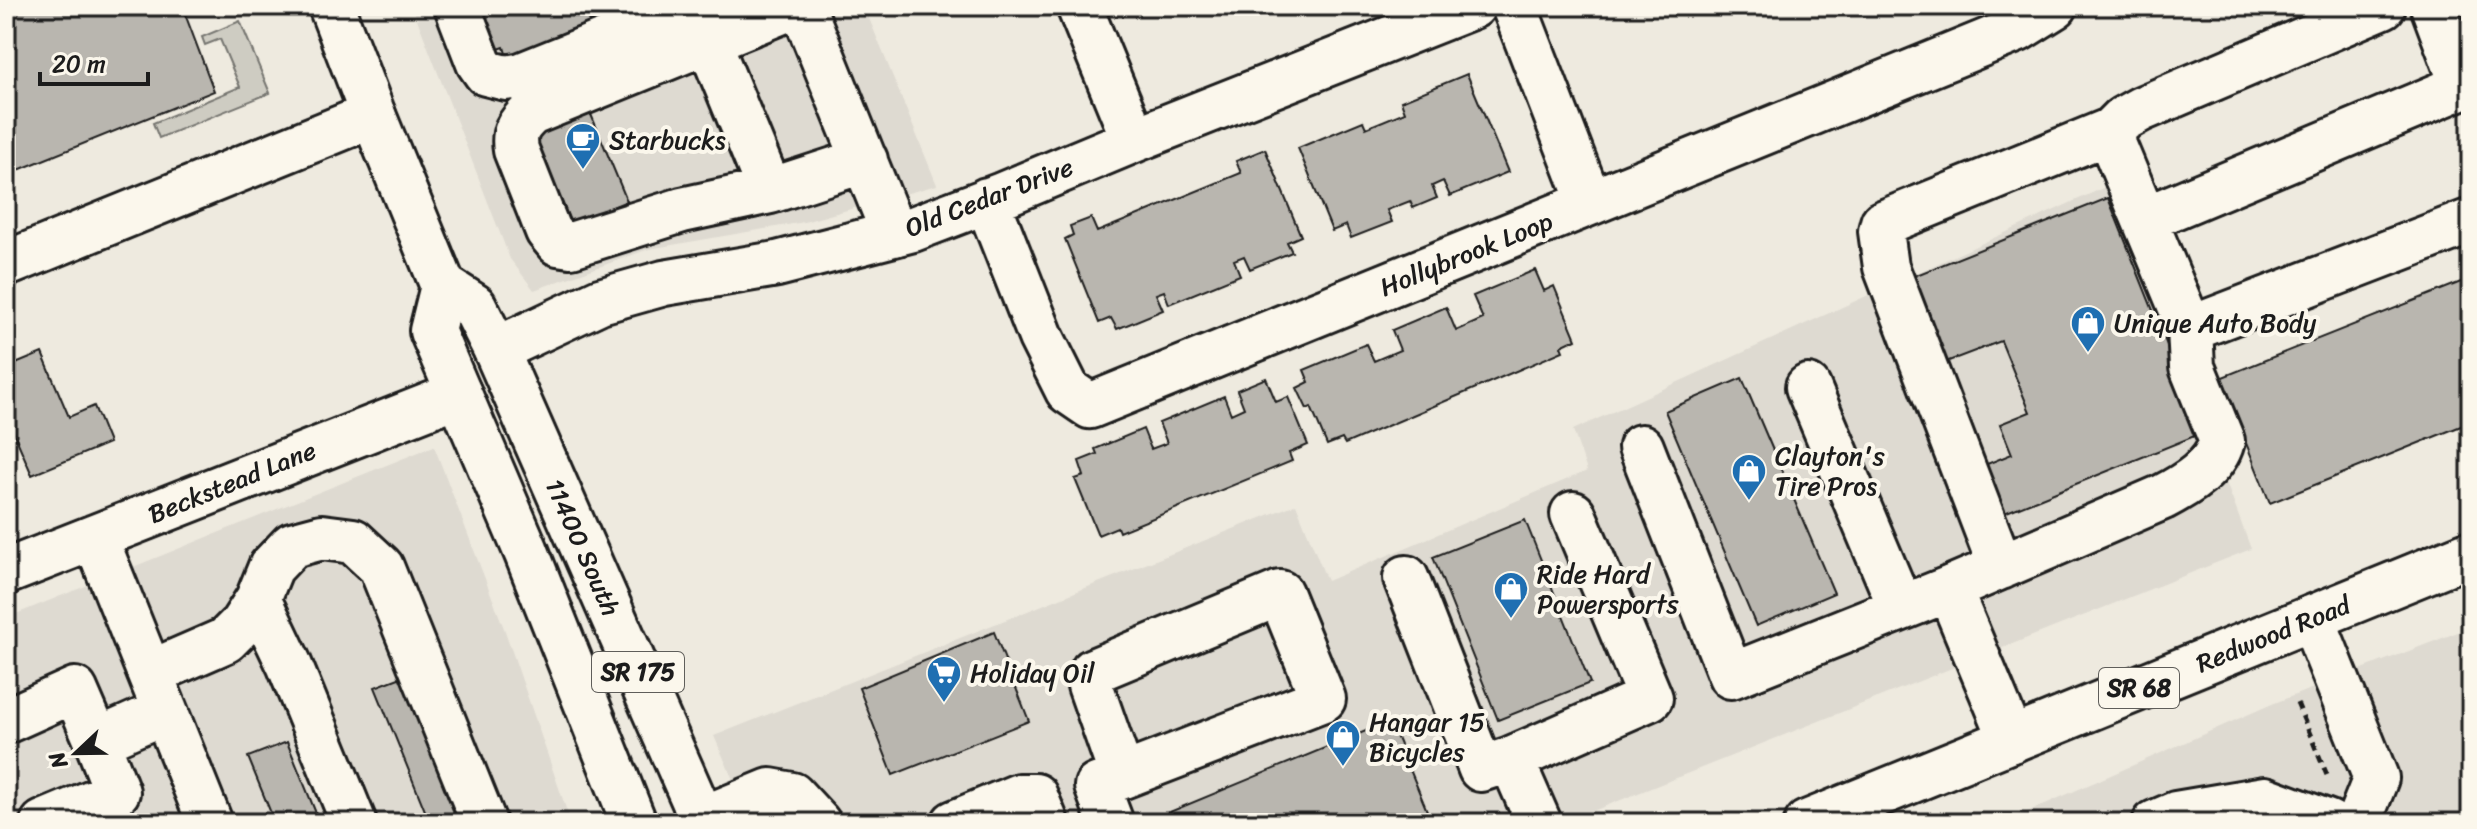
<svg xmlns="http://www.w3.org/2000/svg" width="2477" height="829" font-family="Sriracha,sans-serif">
  <rect width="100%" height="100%" fill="#eeeadf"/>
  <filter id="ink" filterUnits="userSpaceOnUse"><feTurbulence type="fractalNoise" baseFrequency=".0125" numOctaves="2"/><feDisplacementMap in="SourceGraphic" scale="16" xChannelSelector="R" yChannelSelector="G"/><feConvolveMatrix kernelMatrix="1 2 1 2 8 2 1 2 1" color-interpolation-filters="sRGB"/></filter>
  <g filter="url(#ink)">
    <path fill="#dedad1" d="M412,6h452l73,179 -133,37 -155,27 -115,41 -24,-31z
      M2114,183l137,366 -688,274h-811l-38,-87 582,-232 31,77 260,-110 -14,-41z
      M434,446l71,185 66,192h-565v-205z
      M2471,627v196h-469l270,-119z"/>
    <path fill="#ceccc2" stroke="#75746f" stroke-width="2" d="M240,21l30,72 -111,45 -6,-15 87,-36 -20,-48 -15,6 -3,-8z"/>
    <path fill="#b9b6af" stroke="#1c1c1c" stroke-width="2" d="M6,6h176l32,85 -208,84z
      M469,6h114l8,21 -83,33 -4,-13 -17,6z
      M1467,74l41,98 -58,24 -7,-15 -11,5 5,12 -24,10 -3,-7 -23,9 5,12 -41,16 -5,-13 -14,6 -34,-83 65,-27 3,7 39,-16 -4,-11z
      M590,112l37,89 -56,23 -37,-89z
      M1265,149l36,87 -14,6 5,10 -42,17 -6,-13 -10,4 6,15 -71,29 -5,-13 -8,3 7,16 -46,19 -6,-11 -12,5 -34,-84 8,-4 -3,-9 21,-8 6,14 144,-59 -5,-12z
      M2108,198l94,235 -210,85 -20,-48 40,-16 -12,-30 30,-12 -29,-71 -68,26 -34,-85z
      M1535,270l9,21 10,-5 22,53 -15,7 2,5 -218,93 -3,-5 -15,6 -16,-38 -4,2 -10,-21 12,-6 -5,-12 62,-26 8,17 26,-11 -8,-20 54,-23 10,24 27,-12 -10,-23z
      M2471,278v144l-201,81 -50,-125z
      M42,353l27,64 25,-11 15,37 -77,32 -26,-60v-47z
      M1266,378l10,24 12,-5 20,48 -19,8 3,8 -173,71 -2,-5 -19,8 -23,-56 9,-3 -5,-15 18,-7 -2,-5 48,-20 8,20 16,-6 -8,-20 65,-27 7,18 13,-6 -7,-18z
      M1742,378l92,215 -78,33 -91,-215z
      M1525,520l65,163 -92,37 -65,-163z
      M994,632l35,89 -136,54 -34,-87z
      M404,676l99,147h-73l-55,-136z
      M1390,721l42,102h-269l-3,-7z
      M287,742l33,81h-45l-27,-66z"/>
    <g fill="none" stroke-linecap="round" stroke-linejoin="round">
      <defs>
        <path id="minor" d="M457,6l22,57 7,10 20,5 16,-3 171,-69
          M694,6l76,185 95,-31
          M802,6l92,228
          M1079,6l55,134
          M1514,6l76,197
          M770,191l-88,19 -111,35 -13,-2 -10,-12 -32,-81c-3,-18 2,-25 15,-37l263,-107
          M987,200l54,137 27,54 22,15 928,-377 37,-23
          M2145,219l318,-133 -30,-80
          M6,264l367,-149
          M2190,329l281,-108
          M496,350l104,-49 64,-18 113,-19 136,-35 89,-34 132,-55 339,-134
          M1808,387l93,221
          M1641,447l90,229 218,-87 63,151
          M95,537l115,286
          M2001,567l-115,-300 -5,-36 2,-8 229,-93
          M6,572l453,-178
          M1406,578l75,191 30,-10 28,64
          M1949,589l214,-92c23,-12 52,-29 59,-56l-30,-74 -2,-38 -76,-183 -2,-16 11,-11 18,-10 242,-103
          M258,599l31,65 65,159
          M2312,618l64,160 -18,45
          M150,673l76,-33 16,-16 16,-25 13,-32 21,-22 30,-8 31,4 28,26 103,256
          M6,721l69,-31 22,51
          M1511,759l139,-61 -77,-184
          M702,819l68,-28 22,4 26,28
          M43,823l74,-31 -20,-51 68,-30
          M954,823l65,-27h16l11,27
          M1111,823l-14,-37 226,-87 -43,-106 -187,78 -3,14 32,91
          M2155,823l21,-9 89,-15 64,24"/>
        <path id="major" d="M331,6l42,109 70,171 31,20 22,44 208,473
          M443,286l-11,45 94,220 108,272
          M1807,823l664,-270"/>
      </defs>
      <use href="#minor" stroke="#1c1c1c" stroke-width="50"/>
      <use href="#major" stroke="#1c1c1c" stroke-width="50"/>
      <path stroke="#1c1c1c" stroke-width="5" stroke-dasharray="8 6" stroke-linecap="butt" d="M2297,703l32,77"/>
      <use href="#minor" stroke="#fbf7ec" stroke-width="44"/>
      <use href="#major" stroke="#fbf7ec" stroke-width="44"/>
    </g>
  </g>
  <defs>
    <symbol id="cafe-pin" viewBox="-11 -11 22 30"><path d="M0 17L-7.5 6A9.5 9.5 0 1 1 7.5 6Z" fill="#1f6fb2" stroke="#fbf7ec"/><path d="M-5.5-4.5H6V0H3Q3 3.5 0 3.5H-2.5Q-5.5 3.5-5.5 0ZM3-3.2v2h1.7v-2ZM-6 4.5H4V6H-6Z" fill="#fff"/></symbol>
    <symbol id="shop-pin" viewBox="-11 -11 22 30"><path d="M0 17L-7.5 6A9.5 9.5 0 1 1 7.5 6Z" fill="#1f6fb2" stroke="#fbf7ec"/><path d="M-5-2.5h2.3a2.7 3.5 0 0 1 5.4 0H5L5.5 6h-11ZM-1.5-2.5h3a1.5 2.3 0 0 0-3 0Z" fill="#fff"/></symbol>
    <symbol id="supermarket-pin" viewBox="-11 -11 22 30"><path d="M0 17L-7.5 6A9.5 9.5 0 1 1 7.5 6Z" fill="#1f6fb2" stroke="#fbf7ec"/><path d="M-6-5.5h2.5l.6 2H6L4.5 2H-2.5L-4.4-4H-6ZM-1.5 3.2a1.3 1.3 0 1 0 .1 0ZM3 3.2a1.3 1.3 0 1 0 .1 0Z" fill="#fff"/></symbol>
  </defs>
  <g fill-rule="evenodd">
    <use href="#cafe-pin" x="563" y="120" width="40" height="54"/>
    <use href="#shop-pin" x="2068" y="303" width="40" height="54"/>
    <use href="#shop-pin" x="1729" y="451" width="40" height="54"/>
    <use href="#shop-pin" x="1491" y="569" width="40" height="54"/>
    <use href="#supermarket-pin" x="924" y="653" width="40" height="54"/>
    <use href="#shop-pin" x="1323" y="717" width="40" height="54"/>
  </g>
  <g text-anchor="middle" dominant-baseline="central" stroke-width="8" stroke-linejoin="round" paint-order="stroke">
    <g fill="#fbf7ec" stroke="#5f5e5a" stroke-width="2">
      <rect x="592" y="652" width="92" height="40" rx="6"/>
      <rect x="2099" y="668" width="80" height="40" rx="6"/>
    </g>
    <g font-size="24" font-weight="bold" fill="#1c1c1c">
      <text x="638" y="672">SR 175</text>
      <text x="2139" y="688">SR 68</text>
    </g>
    <g font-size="26" fill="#1c1c1c" stroke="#fbf7ec" text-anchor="start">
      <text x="609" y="140">Starbucks</text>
      <text x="2114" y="323">Unique Auto Body</text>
      <text x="1775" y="456">Clayton's<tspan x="1775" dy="30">Tire Pros</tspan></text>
      <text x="1537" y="574">Ride Hard<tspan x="1537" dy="30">Powersports</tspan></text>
      <text x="970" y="673">Holiday Oil</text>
      <text x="1369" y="722">Hangar 15<tspan x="1369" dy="30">Bicycles</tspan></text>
    </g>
    <g font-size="26" fill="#1c1c1c" stroke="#fbf7ec">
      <text transform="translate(989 197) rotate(-21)">Old Cedar Drive</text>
      <text transform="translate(1466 254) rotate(-22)">Hollybrook Loop</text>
      <text transform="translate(232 482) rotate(-22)">Beckstead Lane</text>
      <text transform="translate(583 547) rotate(66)">11400 South</text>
      <text transform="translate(2273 634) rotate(-22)">Redwood Road</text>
    </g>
  </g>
  <rect width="2477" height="829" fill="none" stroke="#fbf7ec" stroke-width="32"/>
  <rect x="16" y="16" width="2445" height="797" fill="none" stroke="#1c1c1c" stroke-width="3" filter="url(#ink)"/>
  <g transform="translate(76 753) rotate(248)" stroke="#fbf7ec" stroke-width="6" paint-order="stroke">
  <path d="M0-6L14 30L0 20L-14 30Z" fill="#1c1c1c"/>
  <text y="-12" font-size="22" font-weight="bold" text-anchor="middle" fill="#1c1c1c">N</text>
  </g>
  <path d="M40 72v12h108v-12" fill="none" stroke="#1c1c1c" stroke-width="4"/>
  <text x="52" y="72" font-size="24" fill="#1c1c1c" stroke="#fbf7ec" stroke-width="6" paint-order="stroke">20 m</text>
</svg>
